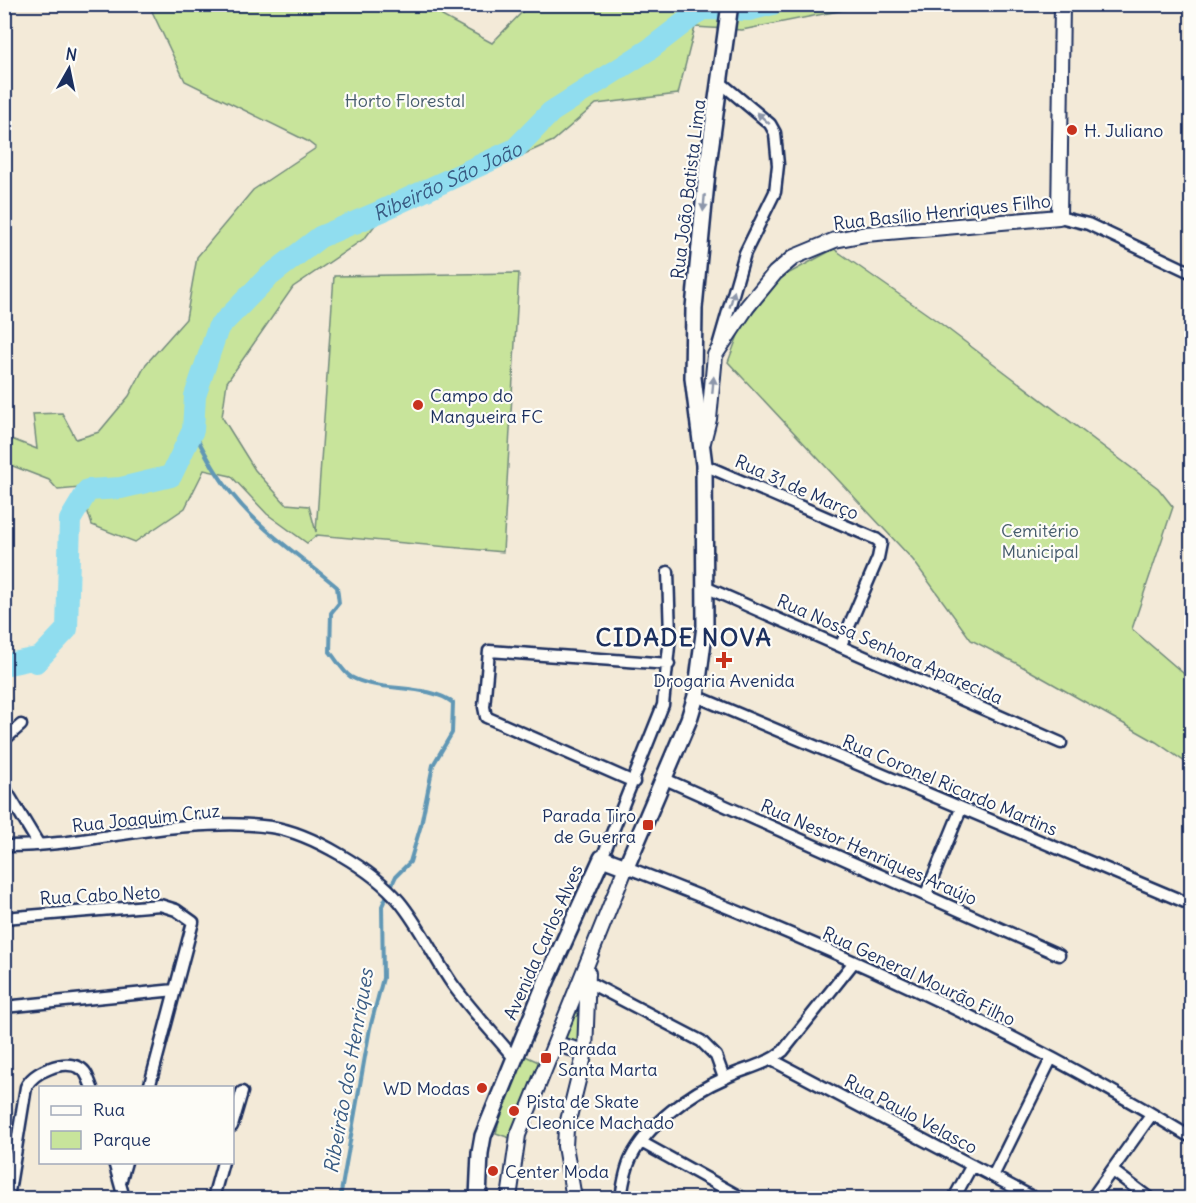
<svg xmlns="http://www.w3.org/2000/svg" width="1196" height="1203" font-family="Delius,sans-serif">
  <rect width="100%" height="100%" fill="#f3ead8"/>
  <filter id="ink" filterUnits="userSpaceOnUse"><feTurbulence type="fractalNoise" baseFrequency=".0167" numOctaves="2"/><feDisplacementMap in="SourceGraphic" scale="12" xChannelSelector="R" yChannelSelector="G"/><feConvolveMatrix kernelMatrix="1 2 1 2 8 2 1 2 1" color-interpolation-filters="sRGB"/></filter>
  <g filter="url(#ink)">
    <path fill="#c8e49b" stroke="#728a7c" stroke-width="1.5" d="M149,5h289l4,11 50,27 37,-38h340l-127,25 -47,-3 -17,67 -82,10 -43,37 -174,79 -14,18 -72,49 -66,95 -5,35 33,53 31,34 23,2 7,26 18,-256 185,-3 -16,279 -186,-17 -10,8 -40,-29 -36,-38 -27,-6 -19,38 -50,34 -43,-17 -12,-37 -22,2 -9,-10 -44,-17v-23h9l23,9 -4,-35 29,-1 14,26 23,-7 30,-36 17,-32 40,-45 11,-62 56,-67 63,-42 -9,-7 -122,-60z
      M834,249l106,74 218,165 15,19 -41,122 51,44 8,14v79l-35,-24 -140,-79 -45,-23 -58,-80 -185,-198 12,-32 40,-52z
      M584,986l-2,58 -17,-4 -2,-3z
      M523,1055l20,9 -28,76 -19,-7 12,-44z"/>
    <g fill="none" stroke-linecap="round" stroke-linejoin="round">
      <path stroke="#6197b5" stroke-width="4" d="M193,430c11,22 23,45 39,64 29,37 70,63 105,93l2,16 -8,10 -1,39c6,7 13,20 21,25 29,16 77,6 102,26l-1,30 -19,32 -12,60 -11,37 -14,14 -14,30 1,72 -13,50 -30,170"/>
      <path stroke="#90ddef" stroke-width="22" id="s1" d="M4,665l33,-7 -1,4 31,-33 3,-109 18,-30 33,-2 50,-12 22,-46 2,-34 23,-68 49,-50 53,-41 64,-27 -29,13 160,-74 36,-37 99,-63 52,-40 47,1 24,-6"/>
      <defs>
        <path id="minor" d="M1059,217l29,7 104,49
          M718,346l27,-93 30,-61 3,-27 -3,-32 -5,-9 -50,-42
          M704,465l172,74 5,4 -3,15 -37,87
          M705,587l356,156
          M696,696l496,209
          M4,740l17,-15
          M665,779l394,176
          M634,782l-148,-65 -2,-10 5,-56 180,13
          M4,787l35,58
          M4,846c63,1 123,-16 185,-20 26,-2 56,-3 82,1 40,6 102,43 128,74 21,25 35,57 54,84 18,25 41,49 61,73
          M602,858l61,-153 7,-69 -2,-64
          M626,867c194,75 384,160 561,268
          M926,894l35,-85
          M4,918l156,-13 16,5 17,12 -44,166
          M588,982l113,59 15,15 8,22
          M4,1007l171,-17
          M772,1060l262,138
          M232,1126l10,-34
          M641,1142l101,56
          M114,1162l10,36
          M1113,1171l36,27
          M993,1176l58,-117
          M120,1183l6,-21
          M8,1198l18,-111c7,-15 37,-28 54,-19 7,3 9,13 12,20
          M213,1198l10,-36
          M621,1198c2,-13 4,-28 10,-40 17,-34 59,-65 94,-80 20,-10 40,-12 58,-27l71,-89
          M954,1198l18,-33
          M1092,1198l60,-84"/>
        <path id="tertiary" d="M703,442l6,-23 6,-64 32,-48 28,-34 19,-16 41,-17 31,-6 193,-17 3,-213
          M556,1044l29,8 -19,77 -1,17 9,52
          M585,1052l3,-79
          M509,1198l9,-63 108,-268"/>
        <path id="secondary" d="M478,1198l2,-45 3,-17 65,-159 54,-119 24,9 63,-148 7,-23 9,-70 -1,-161 -11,-87 1,-70 13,-136 23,-168"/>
      </defs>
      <use href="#minor" stroke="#1b2f5e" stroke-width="15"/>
      <use href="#tertiary" stroke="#1b2f5e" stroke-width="18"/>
      <use href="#secondary" stroke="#1b2f5e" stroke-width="20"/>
      <use href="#minor" stroke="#fdfcf7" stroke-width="10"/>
      <use href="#tertiary" stroke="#fdfcf7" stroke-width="14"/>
      <use href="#secondary" stroke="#fdfcf7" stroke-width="15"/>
    </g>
    <defs><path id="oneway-solid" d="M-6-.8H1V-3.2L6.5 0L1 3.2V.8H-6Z" transform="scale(1.5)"/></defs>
    <g fill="#8c96aa">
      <use href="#oneway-solid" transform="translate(763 118) rotate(-138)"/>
      <use href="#oneway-solid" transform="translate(704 203) rotate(95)"/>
      <use href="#oneway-solid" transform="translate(732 299) rotate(-74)"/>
      <use href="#oneway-solid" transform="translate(713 385) rotate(-85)"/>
    </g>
  </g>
  <g fill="#c8321e" stroke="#fdfcf7" stroke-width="2">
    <circle cx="1072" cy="130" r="6"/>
    <circle cx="418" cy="405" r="6"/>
    <path d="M721 651h6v6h6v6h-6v6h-6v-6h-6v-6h6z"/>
    <rect x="642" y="819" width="12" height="12" rx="3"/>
    <rect x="540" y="1052" width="12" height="12" rx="3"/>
    <circle cx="482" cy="1088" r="6"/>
    <circle cx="514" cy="1111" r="6"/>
    <circle cx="493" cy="1171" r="6"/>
  </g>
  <g text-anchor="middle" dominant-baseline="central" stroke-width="4.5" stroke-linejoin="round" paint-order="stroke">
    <g font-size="18" fill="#465c6d" stroke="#fdfcf7">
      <text x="405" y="100">Horto Florestal</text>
      <text x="1040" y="530">Cemitério<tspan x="1040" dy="21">Municipal</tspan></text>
    </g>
    <g font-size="18" fill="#1b2f5e" stroke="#fdfcf7" text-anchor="start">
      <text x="1084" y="130">H. Juliano</text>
      <text x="430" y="395">Campo do<tspan x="430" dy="21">Mangueira FC</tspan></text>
      <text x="724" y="680" text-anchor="middle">Drogaria Avenida</text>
      <text x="636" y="815" text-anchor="end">Parada Tiro<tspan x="636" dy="21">de Guerra</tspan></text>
      <text x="558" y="1048">Parada<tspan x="558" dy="21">Santa Marta</tspan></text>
      <text x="470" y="1088" text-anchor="end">WD Modas</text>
      <text x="526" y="1101">Pista de Skate<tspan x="526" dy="21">Cleonice Machado</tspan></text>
      <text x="505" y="1171">Center Moda</text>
    </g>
    <g font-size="18" fill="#1b2f5e" stroke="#fdfcf7">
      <text transform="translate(688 189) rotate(-83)">Rua João Batista Lima</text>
      <text transform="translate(942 212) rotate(-6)">Rua Basílio Henriques Filho</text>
      <text transform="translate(797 487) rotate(24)">Rua 31 de Março</text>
      <text transform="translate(890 649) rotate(24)">Rua Nossa Senhora Aparecida</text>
      <text transform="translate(950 785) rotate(23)">Rua Coronel Ricardo Martins</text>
      <text transform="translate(146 818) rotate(-6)">Rua Joaquim Cruz</text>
      <text transform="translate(869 852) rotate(24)">Rua Nestor Henriques Araújo</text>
      <text transform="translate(100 895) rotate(-3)">Rua Cabo Neto</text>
      <text transform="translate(543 942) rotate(-66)">Avenida Carlos Alves</text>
      <text transform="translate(919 976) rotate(25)">Rua General Mourão Filho</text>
      <text transform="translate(911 1114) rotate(28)">Rua Paulo Velasco</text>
    </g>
    <g font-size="20" font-style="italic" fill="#385a82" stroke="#fdfcf7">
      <text stroke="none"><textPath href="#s1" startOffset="808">Ribeirão São João</textPath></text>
      <text transform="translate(348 1071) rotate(-80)">Ribeirão dos Henriques</text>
    </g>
    <g font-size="24" font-weight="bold" letter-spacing="1.5" fill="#1b2f5e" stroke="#fdfcf7">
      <text x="684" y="637">CIDADE NOVA</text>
    </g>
  </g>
  <rect width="1196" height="1203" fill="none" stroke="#fdfcf7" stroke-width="24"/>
  <rect x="12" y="12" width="1172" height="1179" fill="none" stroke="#1b2f5e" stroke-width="2" filter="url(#ink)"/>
  <rect x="39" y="1086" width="195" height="78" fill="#fdfcf7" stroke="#a3aaba" stroke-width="1.5"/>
  <rect x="51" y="1106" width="30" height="9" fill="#fdfcf7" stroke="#a3aaba" stroke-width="1.5"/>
  <text x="93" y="1116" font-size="18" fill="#1b2f5e">Rua</text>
  <rect x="51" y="1131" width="30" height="18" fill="#c8e49b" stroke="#a3aaba" stroke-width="1.5"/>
  <text x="93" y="1146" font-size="18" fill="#1b2f5e">Parque</text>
  <g transform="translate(69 69) rotate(9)" stroke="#fdfcf7" stroke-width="4.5" paint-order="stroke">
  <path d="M0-4.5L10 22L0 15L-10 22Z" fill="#1b2f5e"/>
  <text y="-9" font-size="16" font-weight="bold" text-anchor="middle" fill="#1b2f5e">N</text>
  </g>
</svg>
